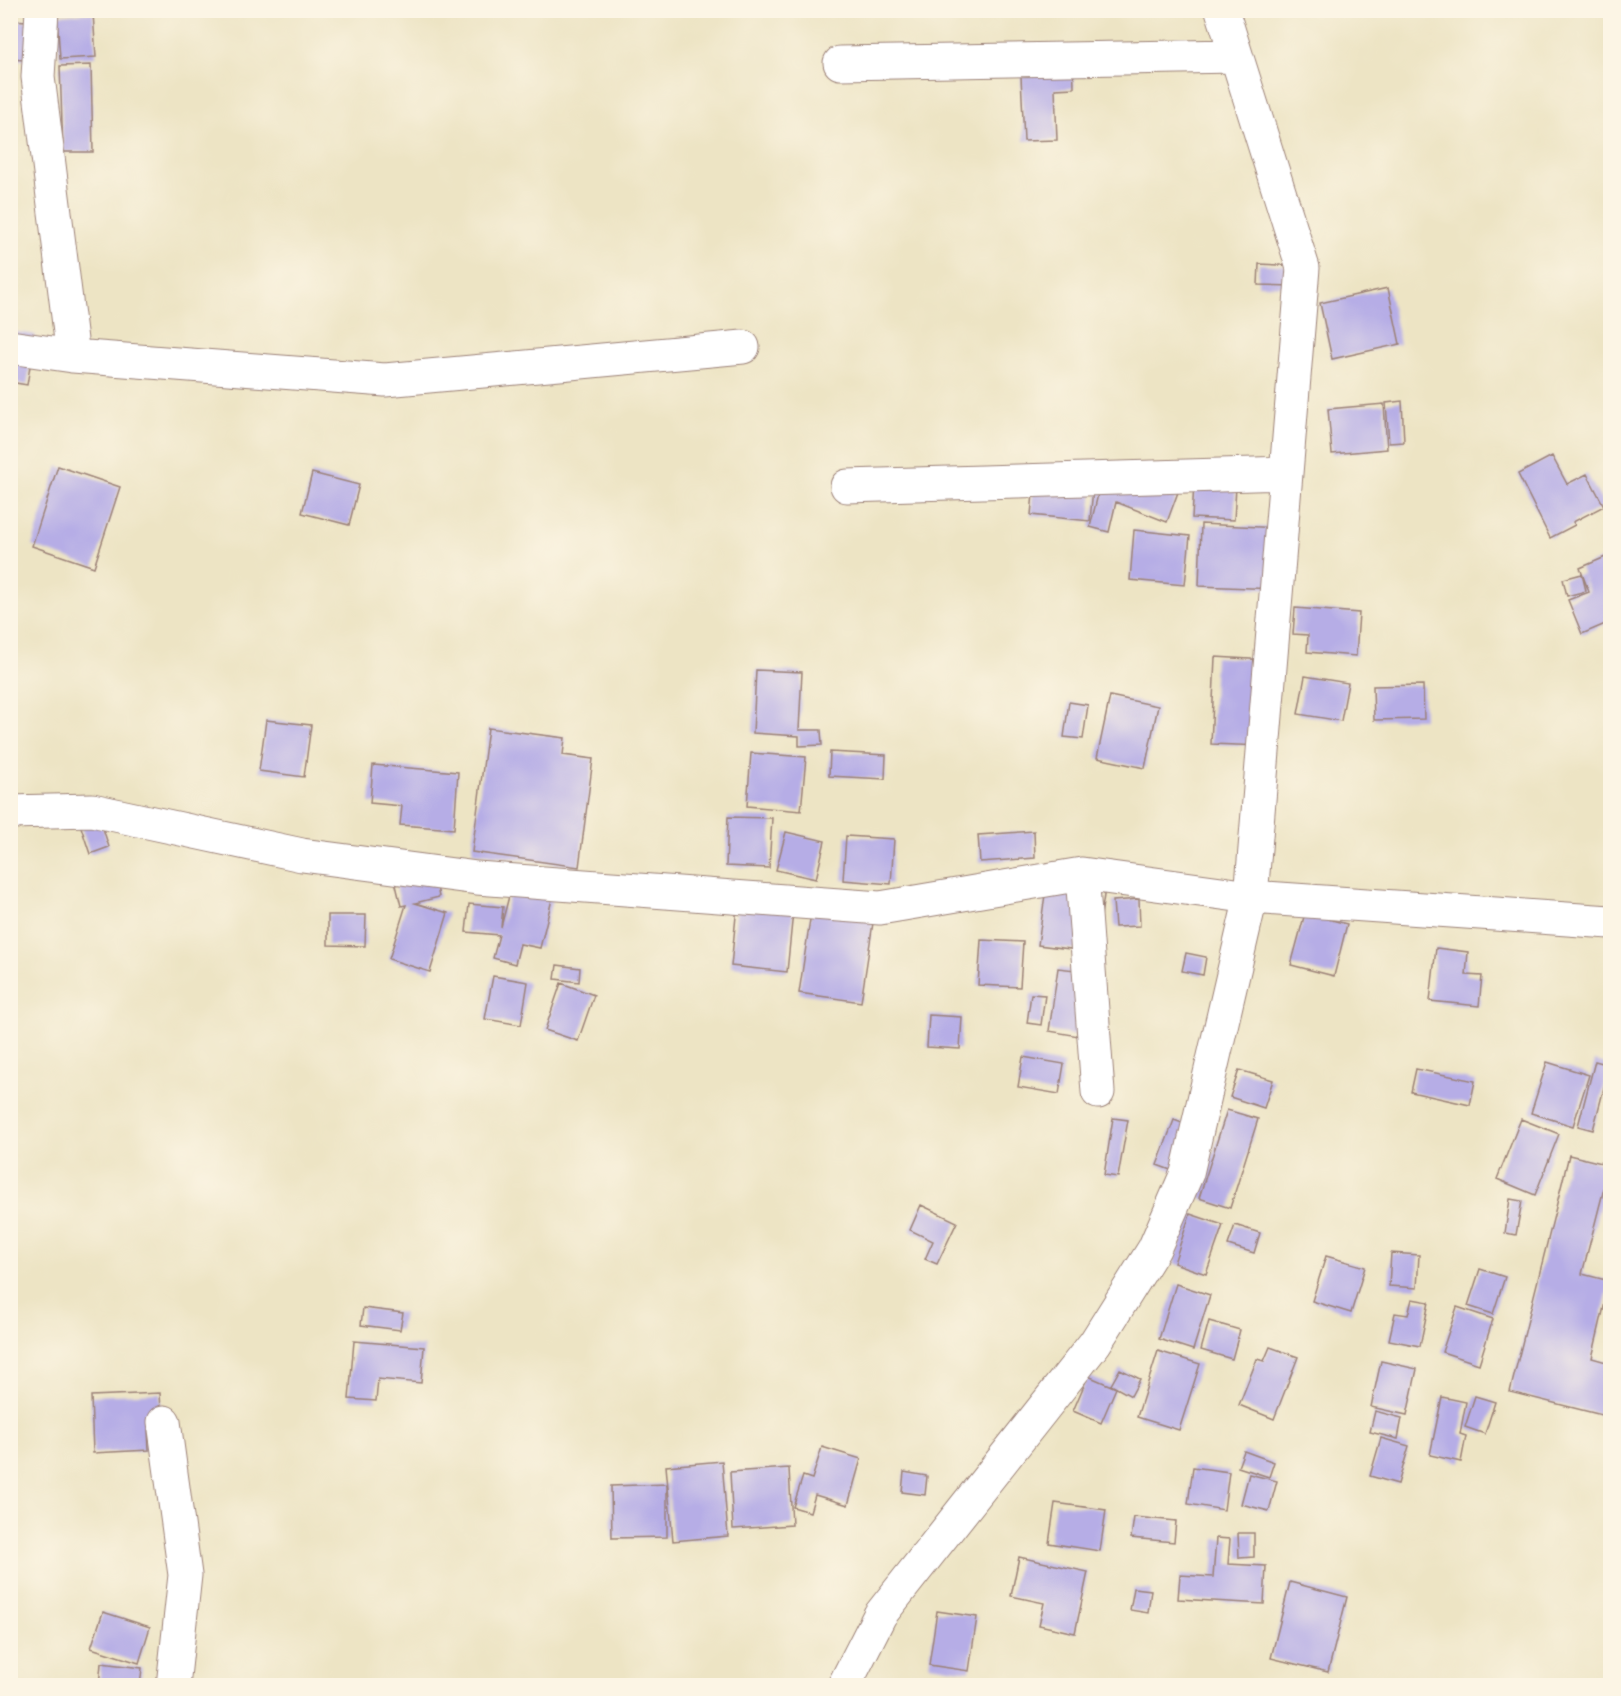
<svg xmlns="http://www.w3.org/2000/svg" width="1621" height="1696" font-family="'IM FELL Double Pica',serif">
  <rect width="100%" height="100%" fill="#fcf5e5"/>
  <filter id="ink" filterUnits="userSpaceOnUse"><feTurbulence type="fractalNoise" baseFrequency=".0167" numOctaves="2"/><feDisplacementMap in="SourceGraphic" scale="12" xChannelSelector="R" yChannelSelector="G"/><feConvolveMatrix kernelMatrix="1 2 1 2 8 2 1 2 1" color-interpolation-filters="sRGB"/></filter>
  <filter id="wash" filterUnits="userSpaceOnUse"><feTurbulence type="fractalNoise" baseFrequency=".008" numOctaves="4" result="noise"/><feDisplacementMap in="SourceGraphic" scale="24" xChannelSelector="R" yChannelSelector="G"/><feGaussianBlur stdDeviation="1.35" result="paint"/><feColorMatrix in="noise" values="0 0 0 0 0 0 0 0 0 0 0 0 0 0 0 0 0 1.4 0 .05"/><feComposite in="paint" operator="in"/></filter>
  <g filter="url(#wash)">
    <rect width="100%" height="100%" fill="#ede4c4"/>
    <g id="blocks">
      <path fill="#b6ade6" d="M93,13l3,44 -36,2 -3,-44z
        M10,20l35,2 -3,39 -32,-2z
        M1073,52l1,36 -19,1 2,51 -33,1 -4,-87z
        M91,65l2,87h-30l-3,-86z
        M1259,264l38,2 -1,20 -38,-1z
        M1388,288l12,56 -68,15 -12,-56z
        M10,331l25,4 -8,50 -17,-3z
        M1402,401l2,41 -15,1 -3,-40z
        M1384,404l3,45 -55,5 -4,-45z
        M1552,456l15,28 20,-10 17,32 -31,16 2,3 -25,13 -32,-64z
        M58,466l62,21 -26,80 -62,-21z
        M1195,467l42,3 -3,50 -42,-2z
        M1104,470l77,14 -14,38 -51,-20 -7,30 -19,-5z
        M1035,472l59,5 -4,44 -59,-6z
        M312,473l47,12 -10,40 -47,-12z
        M1201,524l79,4 -3,61 -78,-3z
        M1134,530l56,6 -5,49 -55,-5z
        M1610,555v67l-28,12 -14,-34 21,-8 -9,-24z
        M1582,574l4,17 -19,5 -4,-17z
        M1295,608l64,5 -3,43 -49,-4 1,-17 -15,-1z
        M1215,657l52,3 -4,86 -52,-2z
        M756,670l46,2 -3,58h22l1,15 -23,1v-10l-46,-3z
        M1305,676l43,7 -7,38 -43,-7z
        M1423,685l1,34 -50,1 -1,-34z
        M1110,696l48,10 -13,62 -48,-10z
        M1069,702l19,3 -5,34 -19,-2z
        M266,720l45,5 -7,52 -45,-6z
        M488,728l77,10 -2,17 30,4 -14,108 -107,-15z
        M830,752l56,3 -1,24 -56,-3z
        M751,753l55,4 -5,54 -54,-5z
        M373,765l85,7 -4,57 -54,-4 2,-19 -32,-3z
        M98,813l11,34 -19,7 -11,-33z
        M728,817l44,1 -3,50 -43,-2z
        M1034,831l1,27 -55,4 -2,-27z
        M786,832l39,9 -9,38 -40,-9z
        M846,836l48,3 -3,45 -48,-4z
        M1049,866l58,8 -23,163 -35,-6 9,-63 17,2 3,-20 -40,-5z
        M515,873l41,10 -16,65 -20,-4 -5,20 -22,-6 6,-23 -33,-3 3,-28 34,3 -2,20z
        M435,876l4,21 -24,6 33,10 -18,59 -41,-13 17,-54 -5,1 -5,-21z
        M1139,899l1,27 -25,1 -2,-26z
        M876,903l-15,99 -62,-9 12,-80z
        M737,906l56,6 -6,60 -56,-6z
        M1305,913l42,11 -13,52 -43,-11z
        M328,915h38l-1,31 -37,-1z
        M981,940l42,2 -3,45 -42,-2z
        M1436,948l32,4 -2,23 16,1 -3,30 -49,-5z
        M1186,953l20,4 -3,18 -21,-4z
        M557,965l23,3 -1,14 -24,-3z
        M1609,973h1v42h-5z
        M493,976l35,6 -7,43 -36,-6z
        M561,983l33,12 -16,46 -33,-11z
        M1031,994l14,1 -4,30 -14,-2z
        M929,1015l33,2 -2,32 -33,-2z
        M1023,1057l41,7 -5,30 -41,-7z
        M1595,1061l15,4 -17,65 -15,-4z
        M1547,1062l42,13 -16,51 -42,-13z
        M1416,1069l59,12 -5,24 -59,-13z
        M1239,1070l34,10 -9,28 -34,-11z
        M1227,1110l31,9 -28,89 -31,-10z
        M1113,1118l15,2 -10,57 -14,-2z
        M1521,1119l38,15 -24,61 -38,-16z
        M1174,1120l30,11 -17,45 -30,-11z
        M1569,1155l41,10 -28,109 28,7 -18,77 18,5v54l-100,-25z
        M1510,1199l12,2 -6,34 -11,-2z
        M921,1205l36,17 -20,42 -12,-5 8,-18 -23,-11z
        M1190,1214l33,11 -17,49 -32,-11z
        M1235,1225l25,8 -6,20 -26,-8z
        M1391,1253l28,2 -2,33 -28,-2z
        M1326,1256l39,11 -14,46 -39,-12z
        M1480,1269l25,8 -12,37 -25,-8z
        M1176,1284l34,11 -17,55 -34,-11z
        M1412,1299l17,3 -9,44 -31,-6 6,-27 13,2z
        M1457,1307l36,12 -14,45 -37,-12z
        M363,1308l40,5 -3,17 -39,-5z
        M1209,1321l31,9 -8,29 -31,-9z
        M354,1341l70,6 -3,36 -43,-4 -2,22 -27,-2z
        M1270,1347l28,10 -24,62 -35,-14 18,-46 7,2z
        M1158,1351l42,13 -21,66 -42,-13z
        M1381,1361l36,8 -10,46 -36,-8z
        M1120,1369l20,10 -9,17 -20,-11z
        M1088,1376l28,12 -15,35 -28,-12z
        M160,1393l2,36 -14,1 1,20 -56,3 -2,-57z
        M1475,1396l20,6 -10,32 -20,-7z
        M1442,1397l24,5 -6,32 6,2 -5,26 -31,-7z
        M1375,1411l27,7 -4,21 -28,-7z
        M1381,1438l28,8 -11,38 -28,-8z
        M822,1447l39,12 -13,46 -33,-10 -5,17 -17,-5 10,-31 9,3z
        M1244,1451l30,11 -5,15 -31,-10z
        M722,1461l6,75 -55,5 -7,-75z
        M1193,1467l36,5 -5,38 -36,-6z
        M789,1468l3,57 -59,4 -3,-57z
        M904,1472l23,4 -2,19 -23,-3z
        M1249,1474l28,7 -8,30 -28,-7z
        M667,1484v53l-55,1 -1,-52z
        M1055,1503l51,7 -6,41 -51,-8z
        M1134,1517l42,4 -2,21 -43,-4z
        M1238,1533h16v24l-15,1z
        M1216,1538l14,1 -2,25 38,2 -2,38 -86,-5 2,-24 33,2z
        M1019,1557l69,15 -13,61 -36,-8 5,-22 -33,-7z
        M1290,1582l57,15 -19,75 -57,-14z
        M1134,1588l17,2 -3,23 -18,-3z
        M937,1611l40,6 -8,54 -40,-6z
        M103,1612l47,15 -11,36 -48,-15z
        M101,1663l41,5 -2,18h-41z"/>
    </g>
  </g>
  <g filter="url(#ink)">
    <use href="#blocks" fill-opacity="0" stroke="#9c8278" stroke-width="1.5"/>
    <g fill="none" stroke-linecap="round" stroke-linejoin="round">
      <defs>
        <path id="minor" d="M42,10l-4,67 35,279
          M840,63l396,-7
          M10,347l63,9 312,24 358,-33
          M847,486l439,-13
          M10,812l82,-2 210,45 175,23 403,30 202,-34 169,23 359,25
          M1082,874l16,218
          M164,1422l21,153 -12,111
          M844,1686l36,-71 215,-272 59,-94 33,-76 64,-276 52,-629 -81,-258"/>
      </defs>
      <use href="#minor" stroke="#9c8278" stroke-width="35"/>
      <use href="#minor" stroke="#fff" stroke-width="33"/>
    </g>
  </g>
  <rect width="1621" height="1696" fill="none" stroke="#fcf5e5" stroke-width="36"/>
</svg>
